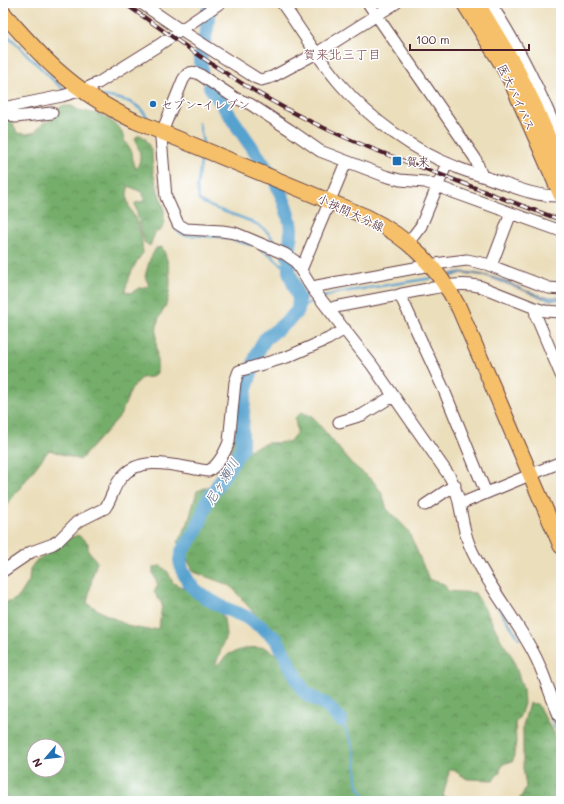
<svg xmlns="http://www.w3.org/2000/svg" width="564" height="804" font-family="Mali,'Klee One',sans-serif">
  <defs>
    <pattern id="forest-crowns" width="20" height="18" patternUnits="userSpaceOnUse"><rect width="20" height="18" fill="#75ad6b"/><path d="M2 6a3 3 0 1 1 6 0M12 15a3 3 0 1 1 6 0" fill="none" stroke="#628c58"/></pattern>
    <pattern id="water-waves" width="16" height="10" patternUnits="userSpaceOnUse"><rect width="16" height="10" fill="#57a2cf"/><path d="M0 5q4-4 8 0t8 0" fill="none" stroke="#4a83a8"/></pattern>
  </defs>
  <rect width="100%" height="100%" fill="#fff"/>
  <filter id="ink" filterUnits="userSpaceOnUse"><feTurbulence type="fractalNoise" baseFrequency=".025" numOctaves="2"/><feDisplacementMap in="SourceGraphic" scale="8" xChannelSelector="R" yChannelSelector="G"/><feConvolveMatrix kernelMatrix="1 2 1 2 8 2 1 2 1" color-interpolation-filters="sRGB"/></filter>
  <filter id="wash" filterUnits="userSpaceOnUse"><feTurbulence type="fractalNoise" baseFrequency=".012" numOctaves="4" result="noise"/><feDisplacementMap in="SourceGraphic" scale="16" xChannelSelector="R" yChannelSelector="G"/><feGaussianBlur stdDeviation="0.9" result="paint"/><feColorMatrix in="noise" values="0 0 0 0 0 0 0 0 0 0 0 0 0 0 0 0 0 1.4 0 .05"/><feComposite in="paint" operator="in"/></filter>
  <g filter="url(#wash)">
    <rect width="100%" height="100%" fill="#ebdebb"/>
    <path fill="url(#forest-crowns)" stroke="#60664b" fill-rule="evenodd" d="M62,106h10l6,4 25,5 13,10 5,5 4,12 7,10 1,9 3,8c7,-10 4,-18 -1,-29l1,-3 4,-2 5,3 7,14 1,20 7,25 4,10v16l-3,7 -6,3 -5,13 -6,-4c-3,-14 -7,-26 -9,-39l9,-2 -1,-8 -14,-7c-7,19 7,28 11,45 2,7 2,15 3,22 -9,11 -14,24 -18,38l6,2 8,-5 10,-2 -4,-10 5,-17 6,-11 6,-1c9,18 11,42 3,60 -2,5 -6,9 -7,14 -4,17 0,35 -1,52l-5,4 -11,1 -10,12 -11,26 -40,44 -31,-10 -46,60v-397c8,2 11,13 14,20l10,1 8,-2 7,-8 9,-5 6,-9z
      M301,412l11,4 39,47 23,19 7,10 6,17 21,21 21,49 15,5 4,7 27,2 14,23 12,24 12,18 10,31 1,15 -4,12 -5,7 1,19 -3,19 -10,3 -4,9 -6,7 -26,-1 -17,-11 -7,28 9,5h-449v-199h7l9,-5 10,-16 1,-12 5,-7 32,-23 11,-4 10,8v7l9,12 -4,12 -6,29 16,10 28,14 18,3 10,-2 3,-24 -8,-12 4,-7 -5,-12v-6l8,-1 7,6 5,11 23,11 21,12 7,13 2,16 -11,32 14,-13 17,-6 18,-1 16,9 -6,-13 -16,-25 -27,-32 -37,-14 -16,-30 10,-19 9,-32 29,-11 7,-45 4,-7 5,6 7,16 18,-7 22,-1 8,-10 -2,-14zM34,746h24v24h-24z
      M529,703l8,1 24,41v56h-43l4,-6 4,-8 -3,-19v-42z"/>
    <path fill="url(#water-waves)" stroke="#50607d" d="M458,272c20,-1 48,8 64,17 6,3 12,3 16,6l1,-1 2,3c5,-2 13,2 19,-1l1,4h-11l-12,-3 -8,-4 -44,-17 -24,-3 -10,4 -2,-3z"/>
    <g fill="none" stroke-linecap="round" stroke-linejoin="round">
      <path stroke="#57a2cf" stroke-width="2.5" d="M3,31l49,48 13,12
        M103,96c19,3 36,5 45,23
        M199,123l4,20
        M202,156l-5,32 2,12c21,15 54,15 71,35 2,3 4,7 6,11
        M176,229l1,2 7,4 38,2 29,8
        M261,250l10,5 16,15
        M282,257l7,14
        M324,297l12,-4 97,-15
        M298,310l14,-9 6,1
        M489,590l2,7 28,41
        M537,673c6,23 13,46 24,67
        M341,720c6,11 11,22 14,35 4,20 -4,31 15,46"/>
      <path stroke="#57a2cf" stroke-width="14" d="M202,69l-2,-8 7,-33 3,-25
        M210,87l59,85
        M277,185l7,16 6,21 1,8 -2,41 10,28 -1,11 -9,10 -24,19 -7,12 -12,38 -2,10 -2,31v18l-35,53 -7,21 -6,13 -12,16 -2,9 2,10 6,11 6,8 11,8 17,10 24,10 17,11 14,12 26,50 6,6 16,8 16,16"/>
    </g>
  </g>
  <g filter="url(#ink)">
    <g fill="none" stroke-linecap="round" stroke-linejoin="round">
      <defs>
        <path id="minor" d="M141,3l44,30 71,45 5,2 11,-3 45,-24 79,-50
          M282,3c19,27 37,57 59,82 29,34 73,66 115,82 11,5 23,8 35,12 23,8 45,18 70,17
          M368,3l107,155 7,18
          M490,3c29,43 51,90 71,138
          M11,107l1,8 3,2 37,-4
          M3,108l59,-12 21,-6 15,-7 61,-38 61,-42
          M561,231l-136,-49 -25,-2 -15,-4 -65,-25 -30,-21 -40,-26 -15,-6 -36,-24c-8,-4 -12,-1 -16,6l-21,52 -1,6 5,59 12,27 8,5 36,2 13,2 50,21 10,7 17,27 60,77 78,112c12,21 10,45 19,67 16,38 45,72 64,108 12,21 17,46 28,67
          M408,243l13,-17 26,-63
          M491,266l20,-53
          M301,270l45,-108
          M312,288l5,-2 125,-23 25,-3 19,4 63,24 12,1
          M396,296l6,-2c24,-4 56,-14 80,-7l53,21 10,3 16,1
          M535,308l1,8 25,59
          M329,310l6,-3 58,-11h5l4,3 42,91 42,103
          M339,422l23,-7 31,-19
          M460,504l101,-42
          M425,505l30,-20
          M3,571l28,-19 22,-8 6,-4 18,-18 28,-14c7,-9 8,-21 16,-30 20,-26 61,-10 87,-7 10,-5 17,-19 21,-29l6,-60 4,-11 48,-14 41,-18 17,-10"/>
        <path id="major" d="M464,3l36,58 11,20 50,114
          M477,3l39,65 19,39 26,61
          M3,13c17,19 34,39 53,56 22,20 52,39 79,52l232,96c42,21 70,49 92,91l102,238"/>
      </defs>
      <use href="#minor" stroke="#623c41" stroke-width="13"/>
      <use href="#major" stroke="#623c41" stroke-width="17"/>
      <use href="#minor" stroke="#fff" stroke-width="11"/>
      <use href="#major" stroke="#f6c06b" stroke-width="15"/>
      <defs>
        <path id="rail" d="M124,3c56,39 110,79 170,110 47,25 96,43 145,61 41,16 81,31 122,46"/>
      </defs>
      <use href="#rail" stroke="#4a1f2b" stroke-width="4"/>
      <use href="#rail" stroke="#fff" stroke-width="2.5" stroke-dasharray="8" stroke-linecap="butt"/>
    </g>
  </g>
  <g fill="#1f6fb2" stroke="#fff" stroke-width="1.5">
    <circle cx="153" cy="104" r="4"/>
    <rect x="392" y="156" width="10" height="10" rx="2"/>
  </g>
  <g text-anchor="middle" dominant-baseline="central" stroke-width="3" stroke-linejoin="round" paint-order="stroke">
    <g font-size="12" fill="#4a1f2b" stroke="#fff">
      <text transform="translate(517 97) rotate(65)">医大バイパス</text>
      <text transform="translate(351 212) rotate(25)">小挾間大分線</text>
    </g>
    <g font-size="12" fill="#4a1f2b" stroke="#fff" text-anchor="start">
      <text x="161" y="104">セブン-イレブン</text>
      <text x="406" y="161">賀来</text>
    </g>
    <g font-size="13" fill="#7d4a4d" stroke="#fff">
      <text x="342" y="53">賀来北三丁目</text>
    </g>
    <g font-size="13" font-style="italic" fill="#505a75" stroke="#fff">
      <text transform="translate(221 481) rotate(-58)">尼ヶ瀬川</text>
    </g>
  </g>
  <rect width="564" height="804" fill="none" stroke="#fff" stroke-width="16"/>
  <g transform="translate(46 758) rotate(242)"><circle r="19" fill="#ffffff" stroke="#b7a5aa"/>
  <path d="M0-3L7 15L0 10L-7 15Z" fill="#1f6fb2"/>
  <text y="-6" font-size="11" font-weight="bold" text-anchor="middle" fill="#4a1f2b">N</text>
  </g>
  <path d="M410 44v6h119v-6" fill="none" stroke="#4a1f2b" stroke-width="2"/>
  <text x="416" y="44" font-size="12" fill="#4a1f2b" stroke="#ffffff" stroke-width="3" paint-order="stroke">100 m</text>
</svg>
